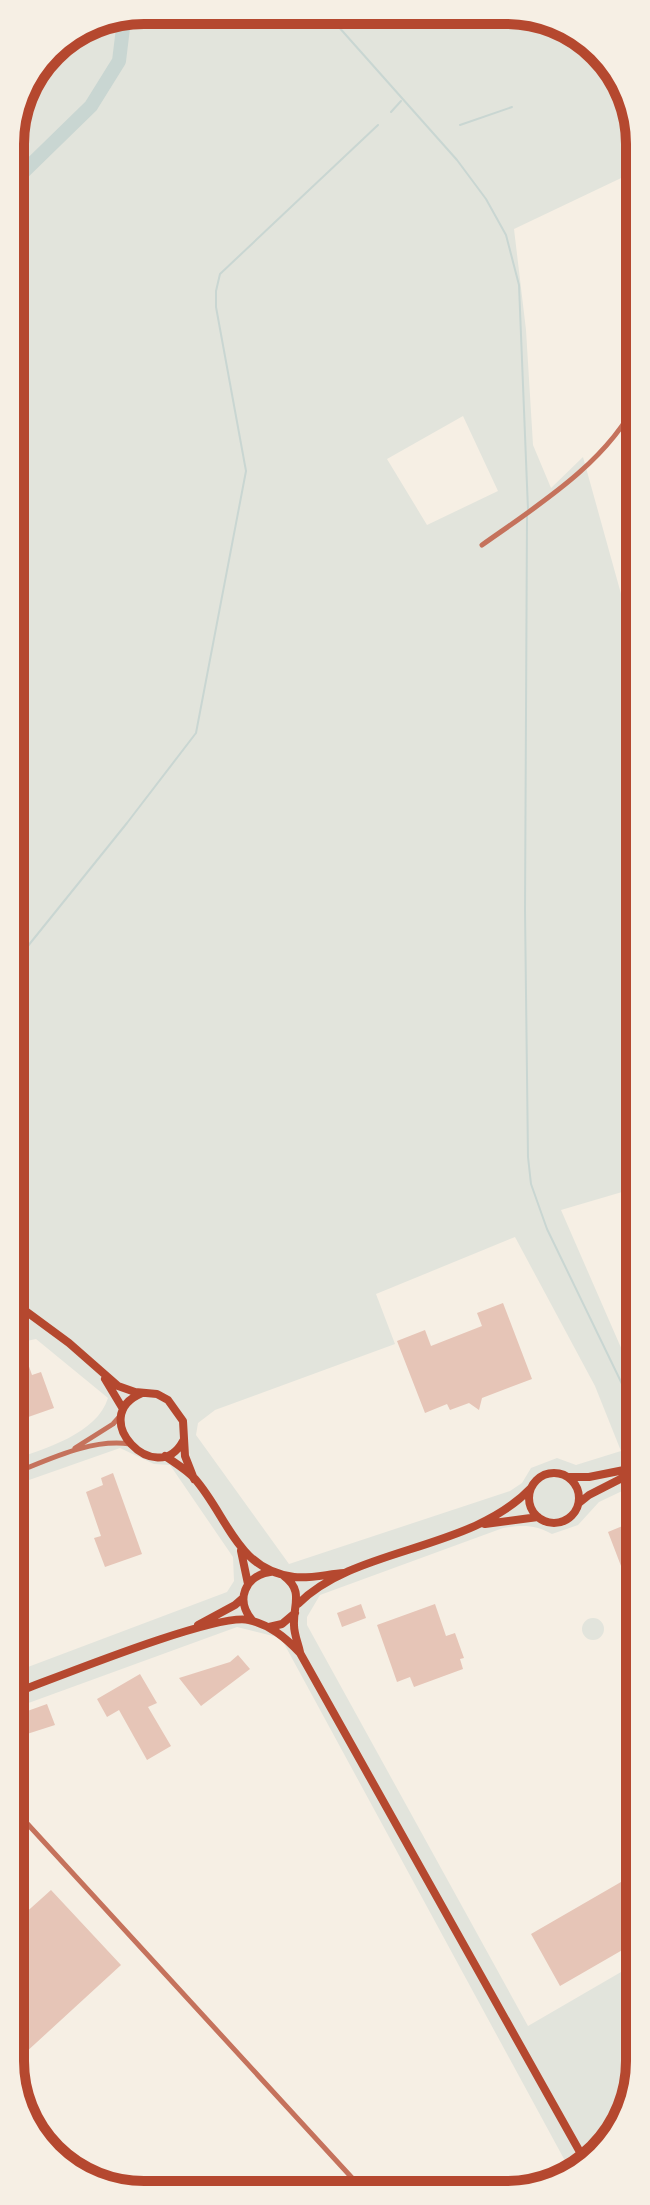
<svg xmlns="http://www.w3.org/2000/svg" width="650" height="2205" font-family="Roboto,sans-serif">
  <rect width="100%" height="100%" fill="#f6efe4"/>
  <path fill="#e2e4dc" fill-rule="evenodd" d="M532,13l69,37 36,69 1,6 -10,7 10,24v14l-124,59 12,101 7,115 18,43 32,-31 55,198 1,532 -78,23 78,179v94l-40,19 -21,23 -26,9c-18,-10 -30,-9 -49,-6l-183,67 -13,22v8l221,401 112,-65v108l-33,80 -37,21 -289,-532 -44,-11 -225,82v-36l215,-81 7,-11 -1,-24 -63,-92 -16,-1 -34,-16 -108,38v-26c32,-11 85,-26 96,-62l-72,-59 -24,5 -2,-1208 40,-87 43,-29zM463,416l35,75 -71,34 -40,-66zM515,1237l80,149 26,65 -45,14 -19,-7 -26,10 -9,15 -12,8 -221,73 -93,-129 2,-12 17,-13 180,-66 -19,-50z
    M582 1629a11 11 0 1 1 22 0a11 11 0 1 1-22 0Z"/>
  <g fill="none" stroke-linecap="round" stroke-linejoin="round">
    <path stroke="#c9d6d2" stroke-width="2" d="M329,16l128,144 29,39 20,36 13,50 9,225
      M391,112l10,-11
      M460,125l52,-18
      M527,516l-2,394 3,247 3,27 16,45 92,190
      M11,967l116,-144 69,-90 50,-262 -30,-164v-16l4,-17 158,-149"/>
    <path stroke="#c9d6d2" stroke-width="14" d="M10,185l81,-79 28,-45 5,-41"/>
  </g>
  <path fill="#e6c5b7" d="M503,1303l29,76 -50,19 -3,12 -10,-7 -19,7 -3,-6 -22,9 -28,-72 28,-11 6,16 51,-20 -5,-13z
    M12,1348l5,13 9,-3 6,17 9,-3 13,36 -40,14 -2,-6z
    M113,1473l29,81 -37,13 -11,-29 7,-2 -15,-44 17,-7 -2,-7z
    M637,1520l2,7v76l-6,3 -10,-26 3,-1 -18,-47z
    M361,1604l5,14 -24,9 -5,-14z
    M435,1604l11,32 9,-3 9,25 -4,1 3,10 -49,18 -4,-10 -13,5 -20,-57z
    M238,1655l12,14 -49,37 -22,-28 51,-16z
    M140,1674l17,29 -9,4 23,39 -24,14 -28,-50 -12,7 -10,-18z
    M47,1704l8,21 -28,9 -8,-20z
    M12,1755l14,14 -14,13z
    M640,1871v55l-8,4 6,11 -78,45 -29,-52z
    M51,1890l70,75 -109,100v-140z"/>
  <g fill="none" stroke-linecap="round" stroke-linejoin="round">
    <path stroke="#c5725c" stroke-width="5" d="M482,545c55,-39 126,-83 156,-146
      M75,1448l38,-24 8,-9
      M12,1474c36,-14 79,-36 118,-30
      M12,1807l353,385
      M496,2192l12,-10 11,-3 14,13"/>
    <path stroke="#b5482f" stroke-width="8" d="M12,1301l57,42 49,43 17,6 22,2 11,6 15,21 2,35 9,23
      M105,1379l18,30
      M142,1393c-57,24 15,97 41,48
      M165,1456c10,7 22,14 30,23 33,38 42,91 99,98 16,2 34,-3 50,-4
      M529 1498a25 25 0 1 1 50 0a25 25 0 1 1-50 0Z
      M569,1477h20l50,-10
      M579,1503l10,-8 45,-23
      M485,1524l53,-7
      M241,1551l7,33
      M284,1576c20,15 9,29 10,49 0,9 4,18 6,27
      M298,1604c58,-58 172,-52 233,-116
      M252,1620c-17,-20 -7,-44 18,-48
      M198,1625l37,-20 8,-7
      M269,1627l13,-3 13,-11
      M12,1694c41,-15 204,-82 237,-74 21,5 36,17 51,33l285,508"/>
  </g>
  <path d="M0 0H650V2205H0ZM144 24H506A120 120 0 0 1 626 144V2061A120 120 0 0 1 506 2181H144A120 120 0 0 1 24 2061V144A120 120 0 0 1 144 24Z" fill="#f6efe4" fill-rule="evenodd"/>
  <path fill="none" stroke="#b5482f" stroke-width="10" d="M144 24H506A120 120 0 0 1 626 144V2061A120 120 0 0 1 506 2181H144A120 120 0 0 1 24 2061V144A120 120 0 0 1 144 24Z"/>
</svg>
